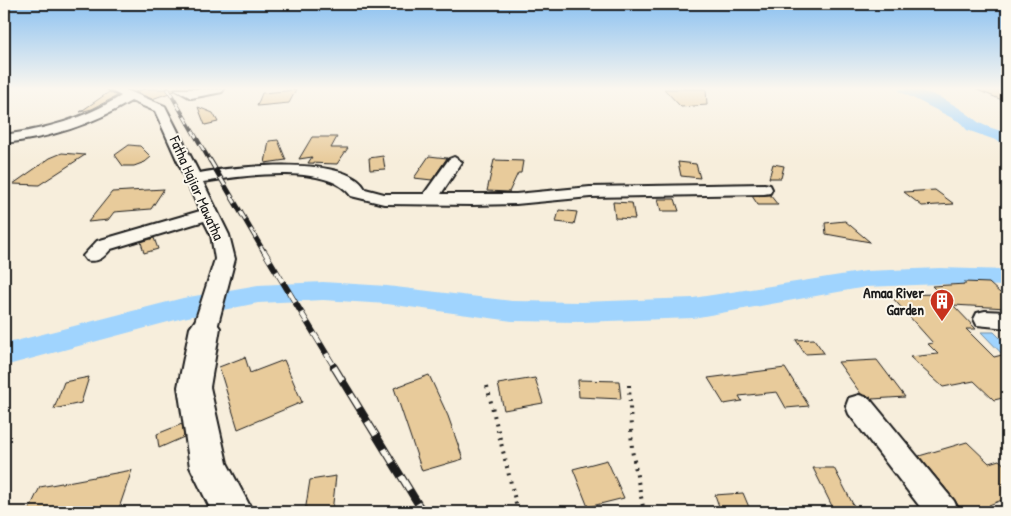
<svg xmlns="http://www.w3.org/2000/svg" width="1011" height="516" font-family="'Patrick Hand',sans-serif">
  <rect width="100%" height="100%" fill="#f7eedc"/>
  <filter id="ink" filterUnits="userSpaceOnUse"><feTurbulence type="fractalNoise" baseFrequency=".02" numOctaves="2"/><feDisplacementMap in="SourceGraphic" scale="10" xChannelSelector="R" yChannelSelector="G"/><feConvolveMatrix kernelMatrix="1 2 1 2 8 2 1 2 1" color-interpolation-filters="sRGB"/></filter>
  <g filter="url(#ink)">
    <path fill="#a0d4fe" stroke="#6b8aa4" d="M981,332h13l13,13v14z"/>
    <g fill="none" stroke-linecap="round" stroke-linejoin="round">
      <path fill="#a0d4fe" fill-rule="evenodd" d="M898,89c30,-2 58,15 80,33 8,5 21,8 29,11v11l-40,-14 -7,-8 -59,-30z
        M940,268l67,2v16l-67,-2 -74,3 -173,31 -112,4 -69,-1 -125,-17 -64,-4 -65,3 -75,15 -179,48v-22l179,-46 75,-13 65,-3 64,4 125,15 69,1 112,-4 173,-27z"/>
    </g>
    <path fill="#e8cb9b" stroke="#1c1c1c" d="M144,89h29l2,2 -23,8 -17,-7z
      M664,89h42l1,16 -26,2z
      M975,89h32v13z
      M296,90l-7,13 -32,3 5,-13z
      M109,92l8,4 -25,13 -12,3z
      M198,107l15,6 5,9 -13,3z
      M312,137h25l-6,11h17l-11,16 -29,-1 4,-6 -13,2z
      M278,140l8,20 -21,3 4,-22z
      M129,145l11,1 11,11 -6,5 -11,4h-11l-8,-11z
      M62,153l23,2 -46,30 -26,-1 37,-26z
      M383,156l2,13 -15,1 -1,-12z
      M429,156l18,2 -15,22 -18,-2z
      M494,160l29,1 -2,12h-3l-9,19 -22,-1z
      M678,162l18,2 4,14 -19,-2z
      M773,164l11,2 -3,12h-12z
      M164,189l-13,20 -37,3 -6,8 -20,2 24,-30z
      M935,190l19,14 -32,2 -18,-14z
      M770,195l8,10h-20l-6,-9z
      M658,199h17l4,12h-18z
      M613,202l19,1 3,16 -20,-1z
      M559,210l18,2 -3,12 -18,-2z
      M845,221l25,21 -44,-8 -1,-11z
      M154,238l4,11 -14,4 -3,-11z
      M964,282l25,1 11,10 7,1v14l-54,-3 23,24h-10l28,28 8,-2 5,5v37l-13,3 -20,-19 -31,6 -33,-30 28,-3 -10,-10 5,-1 -43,-48 50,-1 -8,-8 34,-2z
      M814,339l10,14 -19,1 -9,-14z
      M245,357l5,16 34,-13 18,42 -64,27 -19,-62z
      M877,360l28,37 -33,2 -11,-5 -23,-32z
      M785,368l24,38 -23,2 -9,-16 -38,4 3,5 -18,3 -16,-26z
      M429,375l19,41 15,43 -41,12 -28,-83z
      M89,377l-8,26 -27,6 10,-27z
      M535,378l8,25 -39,7 -6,-26z
      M578,380l41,1 2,18 -42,-2z
      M182,424l2,13 -25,11 -2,-14z
      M967,442l22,21 10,-3 8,7v31l-18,7 7,7h-34l-7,-12 -36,-44z
      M607,460l17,38 -36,9 -15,-38z
      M813,468h21l23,44h-22z
      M132,470l-13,38 -21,4h-70l12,-25z
      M336,476l-4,36h-27l5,-32z
      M743,493l8,19h-30l-6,-17z"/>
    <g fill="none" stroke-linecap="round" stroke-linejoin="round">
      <defs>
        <path id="minor" d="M108,89h16l41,17 34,67c32,-6 149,-19 166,16l19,5h40l25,-35 5,-2 8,5 -21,32h75l74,-7 174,-3 6,1 2,4 -2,4 -6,1 -174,3 -74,7 -44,1 -88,-1 -33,-8c-23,-34 -112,-20 -148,-14l26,53 6,24 -18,69 -4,6 -8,2 -8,-2 -4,-6 22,-69 -4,-24 -7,-14 -93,28c-8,9 -13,14 -25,11l-3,-4 14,-15 103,-30 -45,-100 -24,-10c-40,24 -81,37 -127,42v-8c43,-6 79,-16 117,-39z
          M175,89h49l-2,3 -31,6z
          M985,311l22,1v16l-30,-3 -3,-6 3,-6z
          M859,395l10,3 85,103 5,11h-35l-75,-98 -3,-8 3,-8z"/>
        <path id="major" d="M205,318l10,3 5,7 -10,59 17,76 26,49h-41l-22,-45 -12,-80 12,-59 5,-7z"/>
      </defs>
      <use href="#minor" stroke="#1c1c1c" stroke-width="4"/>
      <use href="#major" stroke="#1c1c1c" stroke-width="4"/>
      <path stroke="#1c1c1c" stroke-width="4" stroke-dasharray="2 5.5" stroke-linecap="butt" d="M629,385l3,65 12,62
        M487,386l31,126"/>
      <use href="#minor" fill="#fbf7ec" fill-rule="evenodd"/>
      <use href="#major" fill="#fbf7ec" fill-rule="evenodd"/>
      <defs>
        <path id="rail-far3" d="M168,89l42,72"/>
        <path id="rail-far2" d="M210,160l54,92"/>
        <path id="rail-far1" d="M264,251l71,117"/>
        <path id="rail" d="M334,367l89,145"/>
      </defs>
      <use href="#rail-far3" stroke="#1c1c1c" stroke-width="4"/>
      <use href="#rail-far2" stroke="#1c1c1c" stroke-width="5"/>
      <use href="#rail-far1" stroke="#1c1c1c" stroke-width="6"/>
      <use href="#rail" stroke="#1c1c1c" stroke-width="8"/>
      <use href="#rail-far3" stroke="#fbf7ec" stroke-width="2.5" stroke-dasharray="8" stroke-linecap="butt"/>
      <use href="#rail-far2" stroke="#fbf7ec" stroke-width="3" stroke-dasharray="10" stroke-linecap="butt"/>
      <use href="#rail-far1" stroke="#fbf7ec" stroke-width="4.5" stroke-dasharray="12" stroke-linecap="butt"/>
      <use href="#rail" stroke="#fbf7ec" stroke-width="5.5" stroke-dasharray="16" stroke-linecap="butt"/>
    </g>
  </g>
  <linearGradient id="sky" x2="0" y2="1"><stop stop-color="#8bc1f1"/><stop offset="0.55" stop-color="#fbf7ef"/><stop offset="1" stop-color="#fbf7ef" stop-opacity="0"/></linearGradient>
  <rect width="1011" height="161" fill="url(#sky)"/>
  <defs>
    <symbol id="building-pin" viewBox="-11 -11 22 30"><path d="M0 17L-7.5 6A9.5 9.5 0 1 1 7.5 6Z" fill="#c8321e" stroke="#fbf7ec"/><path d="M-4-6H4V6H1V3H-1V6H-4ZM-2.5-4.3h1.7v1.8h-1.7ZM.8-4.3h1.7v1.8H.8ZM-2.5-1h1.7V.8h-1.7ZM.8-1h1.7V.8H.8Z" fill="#fff"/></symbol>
  </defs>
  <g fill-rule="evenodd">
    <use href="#building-pin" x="928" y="287" width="28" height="38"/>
  </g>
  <g text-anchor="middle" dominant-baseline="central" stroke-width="4" stroke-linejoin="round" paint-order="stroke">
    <g font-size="15" fill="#1c1c1c" stroke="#fbf7ec">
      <text transform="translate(197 188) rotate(66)">Fatha Hajiar Mawatha</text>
    </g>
    <g font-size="15" font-weight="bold" fill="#1c1c1c" stroke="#fbf7ec" text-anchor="end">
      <text x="924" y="292">Amaa River<tspan x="924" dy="17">Garden</tspan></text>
    </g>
  </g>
  <rect width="1011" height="516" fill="none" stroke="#fbf7ec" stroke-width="20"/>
  <rect x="10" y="10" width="991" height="496" fill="none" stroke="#1c1c1c" stroke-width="2" filter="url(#ink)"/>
</svg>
